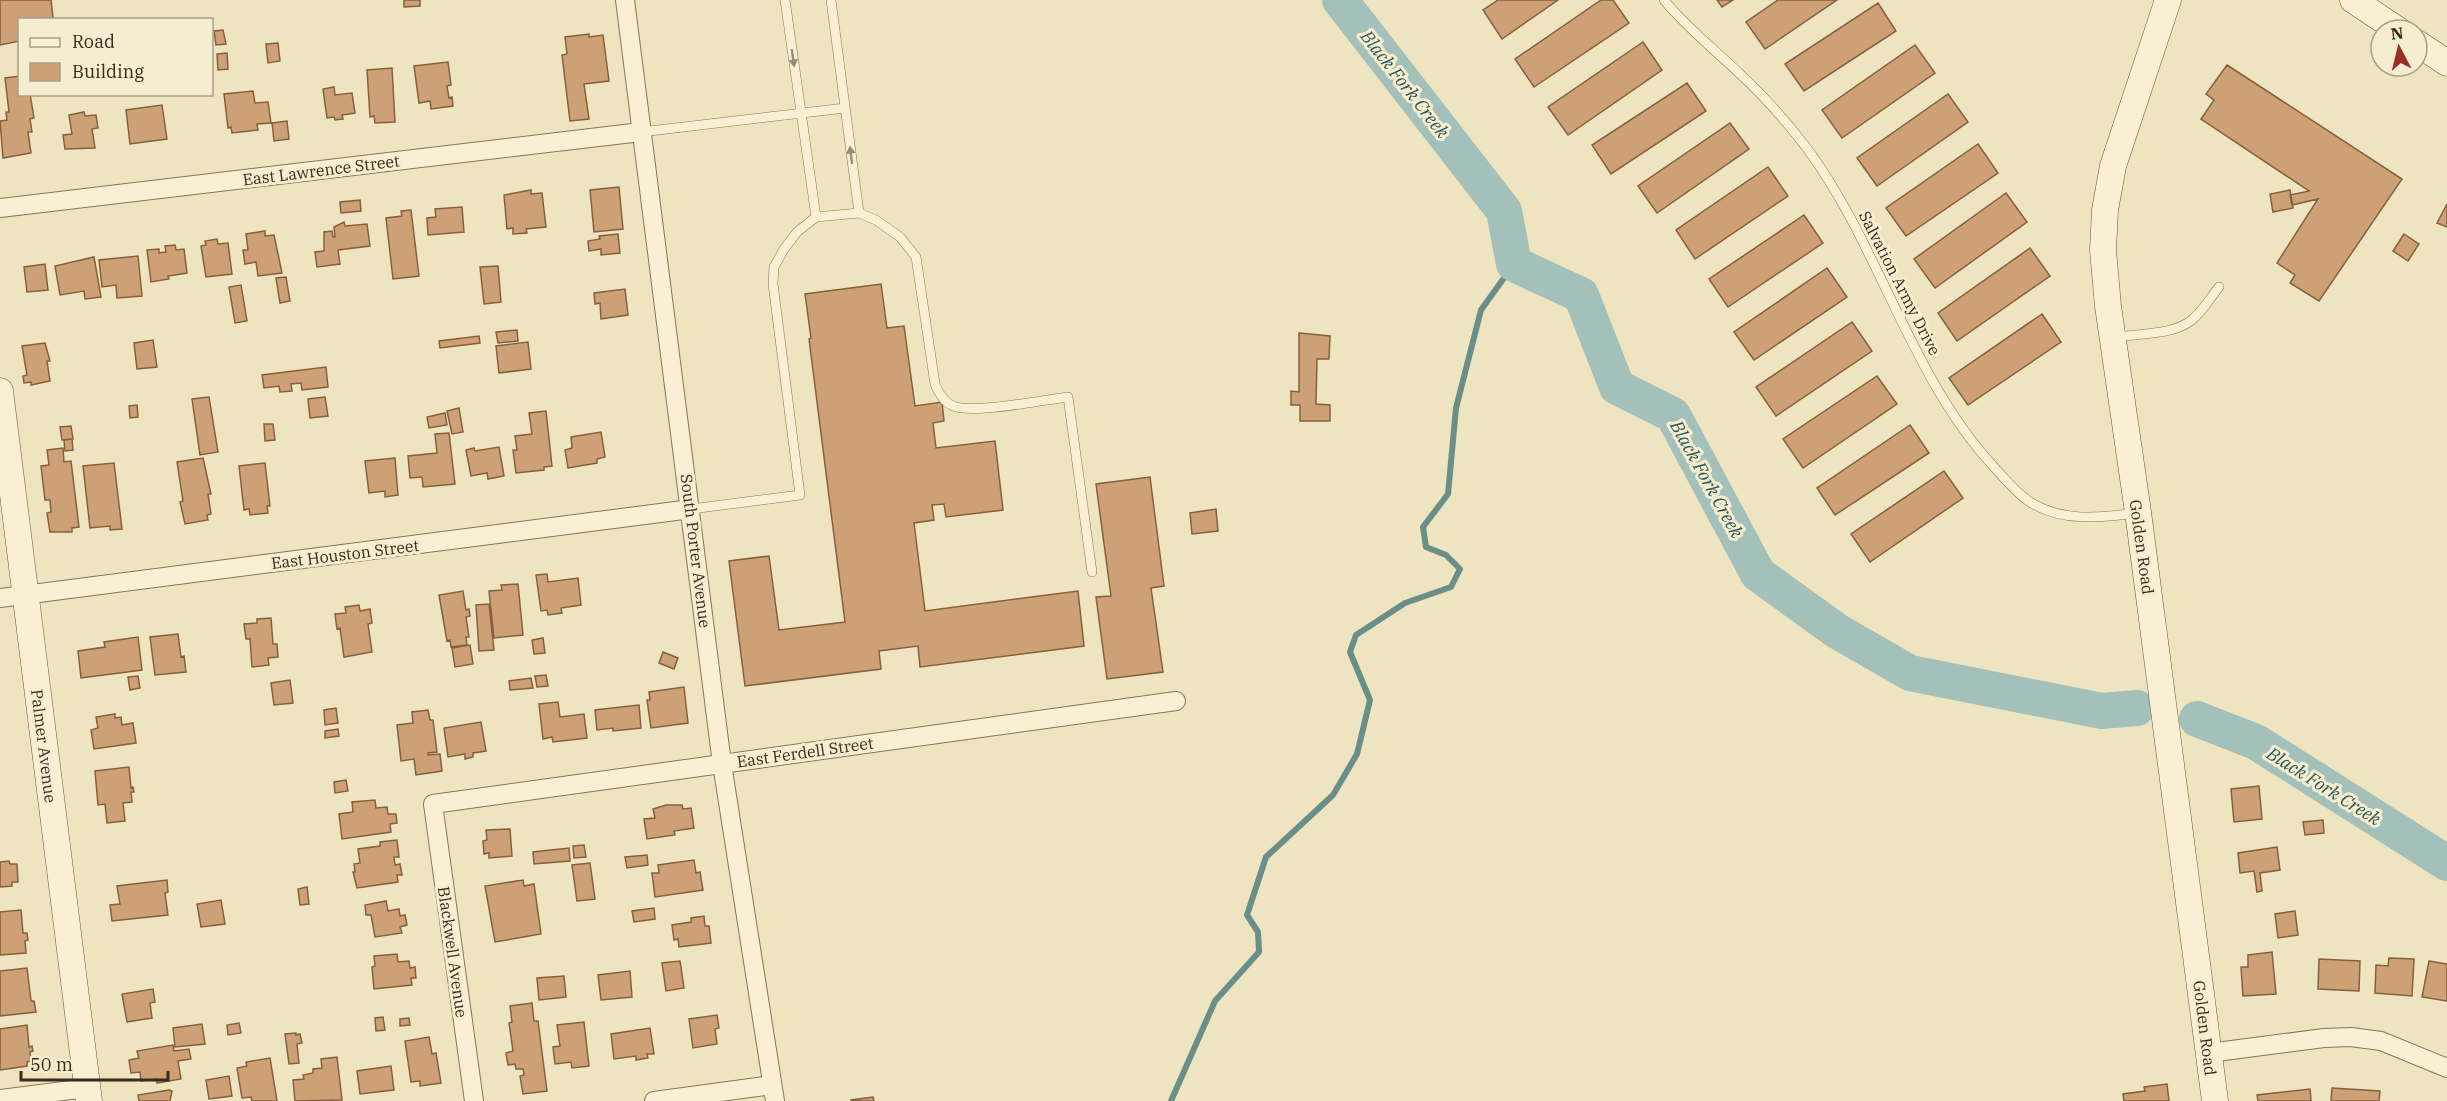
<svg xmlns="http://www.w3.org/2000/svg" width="2447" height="1101" font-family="'IBM Plex Serif',serif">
  <rect width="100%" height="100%" fill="#eee4c0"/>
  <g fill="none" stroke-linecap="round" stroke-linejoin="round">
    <path stroke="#6a8e88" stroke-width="6" d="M1171,1101l44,-100 44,-49 -1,-20 -11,-17 19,-58 67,-62 24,-41 13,-54 -20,-48 6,-17 49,-32 46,-16 9,-18 -14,-14 -20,-8 -3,-20 25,-33 8,-86 25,-98 33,-46"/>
    <path stroke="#a3c0ba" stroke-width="36" d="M1340,0l164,211 10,53 67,31 36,92 56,28 85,159 79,57 73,42 192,38 35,-3
      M2197,719l59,23 191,121"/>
  </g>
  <path fill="#cda076" stroke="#86603e" stroke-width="1.5" d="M0,0h51l2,18 -33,2v21l-20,4z
    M404,0h16v6l-16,1z
    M1498,0h60l-56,39 -19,-29z
    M1601,0h12l16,23 -95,64 -19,-28z
    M1717,0h16l-11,7z
    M1778,0h59l-72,49 -19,-27z
    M1878,3l18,28 -92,60 -19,-27z
    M223,30l3,14 -10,1 -2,-14z
    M589,34v3l14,-2 6,46 -25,3 5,35 -19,2 -8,-66 5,-1 -2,-17z
    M1643,42l19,28 -94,65 -20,-28z
    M278,43l2,18 -12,2 -2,-19z
    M1915,45l20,28 -93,65 -20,-28z
    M227,53l1,16 -10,1 -1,-16z
    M448,62l3,23 -4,1 2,12 3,-1 1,9 -22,3 -1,-8 -11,2 -5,-37z
    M2227,65l175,114 -83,122 -29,-18 5,-8 -18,-12 41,-64 -26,6 -2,-10 19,-4 -108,-72 13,-19 -8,-6z
    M392,68l3,54 -20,1 -1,-7 -4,1 -3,-47z
    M20,76v18h10l4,24 -4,1 2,13h-4l3,21 -28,5 -3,-37 7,-1 -1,-8h3l-4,-34z
    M1687,83l19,28 -95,63 -19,-29z
    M334,87l1,8 17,-2 3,20 -13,2 1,4 -8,1 -1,-3 -7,1 -4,-29z
    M253,91l2,12 13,-1 3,21 -14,1 1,6 -26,3 -1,-6 -3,1 -4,-34z
    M1948,94l20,28 -91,64 -20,-28z
    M162,105l5,34 -37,5 -4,-34z
    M84,112l1,4 11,-1 2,13 -6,1 3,19 -30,1 -2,-14 9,-1 -3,-19z
    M287,121l2,18 -15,2 -2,-18z
    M1730,123l19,26 -92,64 -19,-27z
    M1978,144l20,29 -92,63 -20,-28z
    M1768,167l20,29 -93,63 -19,-29z
    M619,187l4,42 -29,3 -4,-42z
    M531,190v4l11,-1 4,34 -20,2 1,4 -14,1v-6l-6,1 -3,-34z
    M2290,190l3,18 -20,4 -3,-18z
    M2006,193l21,29 -92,66 -21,-29z
    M360,200l1,11 -20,2 -1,-11z
    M2447,204v23l-10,-4z
    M462,207l2,25 -36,3 -1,-17 9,-1 -1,-8z
    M411,210l8,66 -26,3 -7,-61 16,-2 -1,-5z
    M1804,215l19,28 -95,64 -19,-28z
    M344,222l1,4 22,-2 3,22 -32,4 2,14 -23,3 -2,-15 9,-1v-19l8,-1 1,6h2l-1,-10z
    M265,231v5l9,-1 8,38 -24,3 -2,-14 -11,2 -2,-14h5l-2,-16z
    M618,234l2,19 -19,2v-6l-12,2 -1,-10 12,-2 -1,-3z
    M2404,234l15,10 -11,17 -15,-10z
    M217,239l1,5 10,-1 4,31 -26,3 -5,-31 5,-1 -1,-4z
    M175,245l1,5 8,-1 3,24 -19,3 1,3 -18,3 -4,-32 12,-1v4l7,-1 -1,-6z
    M2030,248l20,28 -93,65 -19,-28z
    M138,256l4,40 -25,2 -1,-13 -14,2 -3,-27z
    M94,257l7,40 -16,2 -1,-8 -24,4 -5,-29z
    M45,264l3,26 -21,2 -3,-25z
    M498,266l3,36 -17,2 -4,-37z
    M1827,268l20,29 -93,63 -20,-28z
    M286,277l4,24 -10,2 -4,-25z
    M881,284l6,44 17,-2 11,80 27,-4 2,19 -11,2 3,25 59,-7 8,69 -57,7 -2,-13 -12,1 2,15 -20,3 11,88 153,-20 6,55 -164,21 -2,-21 -39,5 2,18 -136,17 -16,-125 40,-5 10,74 66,-8 -36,-283 2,-1 -6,-44z
    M241,285l6,36 -12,2 -6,-36z
    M625,289l3,26 -27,4 -1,-16 -5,1 -1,-11z
    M2042,314l19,28 -93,63 -19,-27z
    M1852,322l20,29 -96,65 -20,-29z
    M517,330l1,11 -20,2 -2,-11z
    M1299,333l31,3 -1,23h-12l-1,45 14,1v16h-30v-16h-9v-14l8,1z
    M479,336l1,7 -40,5 -1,-7z
    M153,340l4,27 -20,2 -3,-26z
    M528,342l3,27 -32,4 -3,-27z
    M45,343l5,18h-3l3,20 -19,4v-3l-7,1 -1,-7 4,-1 -5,-29z
    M326,367l2,20 -26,3 -1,-7 -10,1 1,7 -12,1 -1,-6 -15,2 -2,-13z
    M1877,376l20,28 -94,64 -20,-29z
    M209,397l9,55 -18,3 -8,-56z
    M325,397l3,19 -18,2 -2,-19z
    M137,405l1,12 -8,1 -1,-12z
    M459,408l4,24 -11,2 -5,-23z
    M546,411l6,55 -8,1v3l-28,3 -3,-23h4l-2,-14 17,-2 -3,-21z
    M445,413l2,12 -18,3 -2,-11z
    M264,424h9l2,16 -10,1z
    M1910,425l19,28 -94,62 -18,-27z
    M71,426l2,13 -11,1 -2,-13z
    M601,432l4,25 -8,2v4l-29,5 -3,-18 7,-2 -1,-11z
    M449,433l6,51 -32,3 -1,-10 -12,1 -2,-22 29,-3 -2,-19z
    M72,439l1,11 -8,1 -1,-11z
    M499,447l5,29 -16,3 -1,-6 -16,3 -5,-26 8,-2 1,3z
    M63,448l1,14 7,-1 8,66 -7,1v4h-22l-3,-19 4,-1 -1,-12h-5l-4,-34 8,-1 -2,-15z
    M203,458l8,36h-3l3,20 -4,1 1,5 -23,4 -5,-22 3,-1 -6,-39z
    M395,458l3,37 -13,2v-6l-16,2 -4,-32z
    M114,463l8,66 -12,1v-4l-20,2 -7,-62z
    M265,463l5,43h-3l1,7 -18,2 -1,-6 -5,1 -5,-44z
    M1944,471l19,27 -93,64 -19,-28z
    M1150,477l14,109 -13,2 12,84 -56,7 -11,-82 15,-1 -15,-112z
    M1216,509l2,22 -26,3 -2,-21z
    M547,574l1,8 30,-4 3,27 -20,3 1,5 -14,2 -1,-5 -6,1 -5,-36z
    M518,584l5,51 -29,3 -5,-47 13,-1 -1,-5z
    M463,591l3,19 3,-1 1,7 -4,1 3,20h-3l1,8 -16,2 -1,-7 -3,1 -8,-46z
    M489,604l5,46 -15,1 -3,-46z
    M359,605l1,6 10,-2 2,14 -4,1 4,28 -28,5 -4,-29 -3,1 -2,-15 11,-1 -1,-6z
    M271,618l2,26h4l1,13 -10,1 1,7 -17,2 -2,-28h-4l-2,-15 13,-1v-4z
    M178,634l3,23 3,-1 2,16 -31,3 -5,-38z
    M138,637l4,33 -61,8 -3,-27 27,-4 -1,-5z
    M543,638l2,15 -11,1 -2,-14z
    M470,645l3,19 -18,3 -3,-19z
    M663,652l15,6 -4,11 -15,-6z
    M546,675l2,11 -11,1 -2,-11z
    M138,676l2,12 -10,2 -2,-13z
    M531,678l2,10 -23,2 -1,-9z
    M290,680l3,23 -19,2 -3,-22z
    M684,687l4,36 -37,5 -4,-28h3l-1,-8z
    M558,702l2,15 24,-3 3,24 -34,4 -1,-5 -9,2 -4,-35z
    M639,705l2,23 -28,3v-3l-16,2 -2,-20z
    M336,708l2,15 -13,2 -1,-15z
    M428,710l2,10h3l4,32 -9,1v2l12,-1 2,17 -26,4 -2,-16 -13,2 -4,-36 16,-2 -1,-11z
    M115,714v4l6,-1 1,8 11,-2 3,20 -42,6 -3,-19 7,-2 -2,-11z
    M481,722l5,29 -13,2v4l-8,2v-5l-17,3 -4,-29z
    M338,729l1,7 -14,2v-7z
    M129,767l2,21 2,-1 1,5h-3l1,10 -9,1 2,18 -18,2 -2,-19 -7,1 -3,-34z
    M346,780l2,11 -13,2 -1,-11z
    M2259,786l3,33 -28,3 -3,-33z
    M375,800l1,8 11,-1 1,7h8l1,9 -7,1 1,8 -49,7 -3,-25 14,-2 -1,-10z
    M666,805h16l1,4 8,-1 3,20 -20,3 1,4 -28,4 -3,-20 11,-1 -2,-9z
    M2323,820l1,13 -19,2 -2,-13z
    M510,829l2,27 -23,2v-5l-5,1 -1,-13 4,-1 -1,-10z
    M397,840l2,17h-5l1,8 5,-1 2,11h-5l1,7 -41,6 -4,-16h2l-1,-8 6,-1 -2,-14 22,-3v-4z
    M584,845l2,12 -12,1 -1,-12z
    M2277,847l3,23 -20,3 2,18 -5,1 -3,-21 -14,2 -2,-20z
    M569,848l1,13 -36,3 -1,-12z
    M647,855l1,10 -21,3 -2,-11z
    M694,860l2,13 4,-1 3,18 -48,7 -3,-24h7l-1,-8z
    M9,861l1,3h7l1,18h-6v4l-12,1v-25z
    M590,863l5,36 -18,2 -5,-36z
    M167,880l1,12 -3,1 3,22 -56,6 -2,-16 10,-1 -3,-18z
    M523,880l1,6 10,-2 7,50 -46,8 -10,-56z
    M307,887l2,17 -9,1 -2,-16z
    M221,900l4,24 -24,3 -4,-23z
    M386,901l2,10 11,-2 1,7 5,-1 2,10 -7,2 2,6 -27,4 -4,-22h-5l-1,-10z
    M654,908l1,11 -21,3 -2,-11z
    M21,910l2,23h4l1,7 -3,1 1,12 -26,2v-43z
    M2295,911l3,24 -20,3 -3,-24z
    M704,916l1,10h4l2,17 -32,4 -1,-8 -4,1 -2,-15 19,-3v-4z
    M2272,952l4,42 -33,2 -2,-29h7v-12z
    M397,954l1,8 11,-1 1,7 5,-1 1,11h-5l1,7 -38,4 -2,-22 3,-1 -1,-10z
    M2389,958l25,1 -2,37 -37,-3 1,-28 12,1z
    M2319,959l41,2 -1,30 -41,-2z
    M680,961l4,27 -18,3 -4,-28z
    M2429,961l18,3v37l-25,-4z
    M27,968l4,33h3l2,11 -36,4v-45z
    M630,971l2,26 -31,3 -3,-25z
    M564,976l2,21 -27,3 -2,-22z
    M153,989l2,13 -5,1 2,15 -25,4 -5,-28z
    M532,1003l2,18h4l9,70 -24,3 -3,-18 4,-1 -1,-6h-7l-1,-5 -7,1 -2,-12 7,-2 -4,-28 3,-1 -2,-16z
    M717,1015l2,13 -4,1 2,15 -24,4 -4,-29z
    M383,1017l2,13 -9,1 -1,-13z
    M409,1018l1,7 -10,1v-7z
    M584,1022l5,44 -17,2 -1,-6 -16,2 -2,-17 7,-1 -3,-21z
    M239,1023l2,10 -13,2 -1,-10z
    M202,1024l3,20 -30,3 -2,-19z
    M27,1025l2,22 3,-1 1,5 -3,1 1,9 -4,1v4l-27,4v-41z
    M650,1028l4,26h-7l1,4 -12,2v-4l-22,3 -3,-25z
    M296,1033v2l4,-1 2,9 -5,1 2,19 -10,1 -4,-30z
    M429,1037l3,17 4,-1 5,30 -21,3v-5l-9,1 -6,-41z
    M173,1045l1,6 15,-2 2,10 -13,2 3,18 -24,4v-4l-16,2 -1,-9 -9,1 -2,-13 10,-2 -2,-7z
    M337,1057l5,43 -47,1 -2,-21 11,-1 -1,-4 10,-2v-4l9,-1 -1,-9z
    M270,1058l7,43h-25l-1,-4 -9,1 -5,-30 10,-2 -1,-4z
    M391,1066l3,24 -34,4 -3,-23z
    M229,1076l3,20 -23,3 -3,-19z
    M2167,1084l2,17h-45l-1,-7 22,-3 -1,-4z
    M2332,1088l48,3 -1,10h-48z
    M2310,1089l1,12h-53l-1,-6z
    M169,1090l3,1 -2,10h-31l-1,-6z
    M873,1097l1,4h-23v-1z"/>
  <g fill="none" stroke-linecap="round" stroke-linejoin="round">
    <defs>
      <path id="lane" d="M785,0l31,217
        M831,0l28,213
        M1664,0c22,27 50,49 75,73 24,22 47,48 67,74 74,99 103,228 188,320 11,12 22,26 36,35 32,20 70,16 106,11
        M641,132l204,-24
        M2114,337c24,-3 59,-2 78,-17 11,-9 18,-22 27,-33
        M691,509l109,-14 -27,-211 1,-17 10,-18 13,-17 19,-15 43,-4 17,7 24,17 16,20 19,127c4,10 10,20 21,23 21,6 87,-7 112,-10l24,175"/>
      <path id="street" d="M625,0l97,764 53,337
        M0,208l641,-76
        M0,598l691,-89
        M2209,1053l115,-15 27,-1 30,4 66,27
        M0,1099l87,-11
        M474,1101l-41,-297 743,-103
        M654,1101l118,-16"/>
      <path id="secondary" d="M2168,0l-55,166 -8,44 -2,40 5,56 30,206 77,589
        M2353,0l45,30
        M2417,43l30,20
        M0,391l89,710"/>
    </defs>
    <use href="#lane" stroke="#877558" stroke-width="10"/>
    <use href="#street" stroke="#877558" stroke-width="20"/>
    <use href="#secondary" stroke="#69563b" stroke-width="27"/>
    <use href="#lane" stroke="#f9f0d3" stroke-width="9"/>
    <use href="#street" stroke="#f9f0d3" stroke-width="18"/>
    <use href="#secondary" stroke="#f9f0d3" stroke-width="26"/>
  </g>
  <defs><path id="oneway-solid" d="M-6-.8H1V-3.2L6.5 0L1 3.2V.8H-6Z" transform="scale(1.5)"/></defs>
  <g fill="#988e78">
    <use href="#oneway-solid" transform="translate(793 58) rotate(82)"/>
    <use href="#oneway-solid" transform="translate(851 155) rotate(-97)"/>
  </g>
  <g text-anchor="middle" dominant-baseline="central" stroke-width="6" stroke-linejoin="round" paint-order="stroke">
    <g font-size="16" fill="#372b1d" stroke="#f5edd0">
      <text transform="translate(321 170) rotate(-7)">East Lawrence Street</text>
      <text transform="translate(1900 283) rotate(63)">Salvation Army Drive</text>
      <text transform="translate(2142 547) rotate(82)">Golden Road</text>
      <text transform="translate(696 551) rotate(83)">South Porter Avenue</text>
      <text transform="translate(345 554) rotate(-7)">East Houston Street</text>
      <text transform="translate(44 746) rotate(83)">Palmer Avenue</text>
      <text transform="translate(805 752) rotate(-8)">East Ferdell Street</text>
      <text transform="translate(453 952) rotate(82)">Blackwell Avenue</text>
      <text transform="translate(2205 1028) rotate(83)">Golden Road</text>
    </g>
    <g font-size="18" font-style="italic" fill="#2c5657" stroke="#f5edd0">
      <text transform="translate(1405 84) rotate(52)">Black Fork Creek</text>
      <text transform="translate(1707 479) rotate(61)">Black Fork Creek</text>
      <text transform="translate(2324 786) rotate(32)">Black Fork Creek</text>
    </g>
  </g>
  <rect x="18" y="18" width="195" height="78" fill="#f5edd0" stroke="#a99f88" stroke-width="1.5"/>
  <rect x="30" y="38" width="30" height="9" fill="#f9f0d3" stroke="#a99f88" stroke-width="1.5"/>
  <text x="72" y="48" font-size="18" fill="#372b1d">Road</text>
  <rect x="30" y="63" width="30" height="18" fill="#cda076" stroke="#a99f88" stroke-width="1.5"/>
  <text x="72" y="78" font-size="18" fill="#372b1d">Building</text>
  <g transform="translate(2399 48) rotate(353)"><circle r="28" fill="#f5edd0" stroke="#a99f88" stroke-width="1.5"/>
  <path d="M0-4.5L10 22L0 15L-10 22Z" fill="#972f28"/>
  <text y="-9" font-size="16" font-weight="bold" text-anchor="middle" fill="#372b1d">N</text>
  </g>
  <path d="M21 1071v9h147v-9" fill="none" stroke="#372b1d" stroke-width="3"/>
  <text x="30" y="1071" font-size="18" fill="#372b1d" stroke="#f5edd0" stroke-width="4.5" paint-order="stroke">50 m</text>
</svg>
